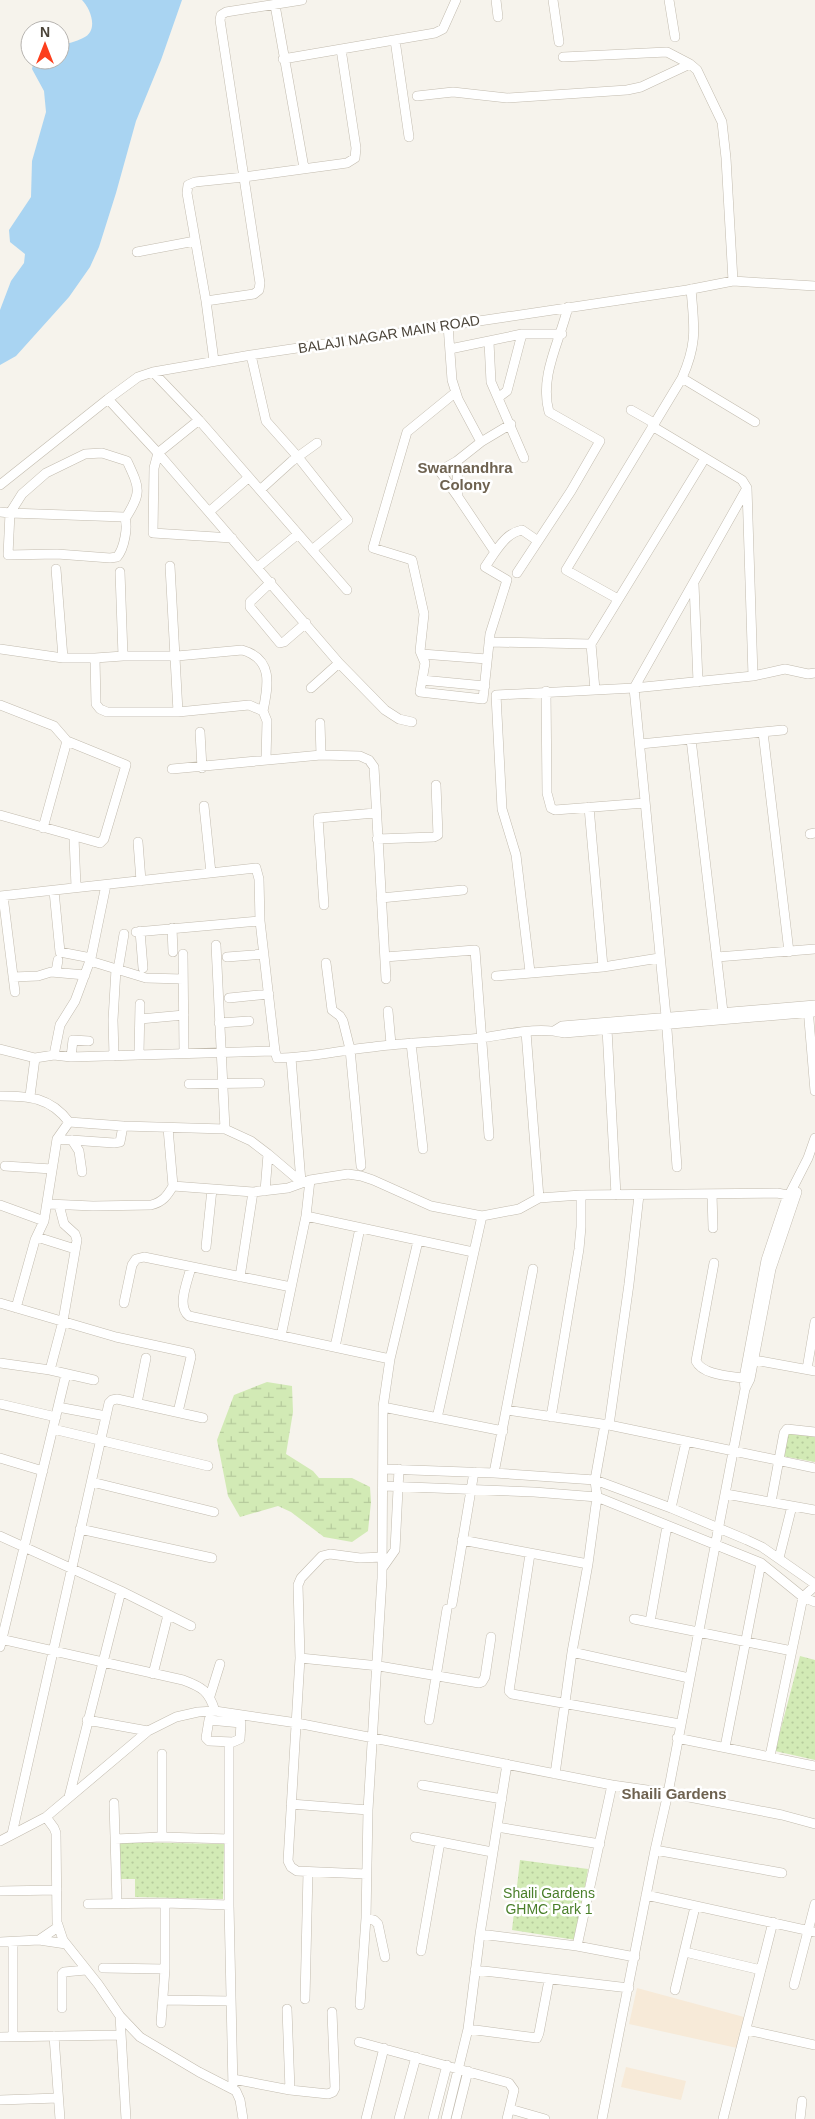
<svg xmlns="http://www.w3.org/2000/svg" width="815" height="2119" font-family="Helvetica,sans-serif">
  <defs>
    <pattern id="wetland-marsh" width="20" height="14" patternUnits="userSpaceOnUse" patternTransform="scale(1.25)"><rect width="20" height="14" fill="#d2eab5"/><path d="M1 5h8M5 5V1M11 12h8M15 12V8" fill="none" stroke="#b6ca9c"/></pattern>
    <pattern id="park-dots" width="8" height="8" patternUnits="userSpaceOnUse" patternTransform="scale(1.25)"><rect width="8" height="8" fill="#d2eab5"/><path d="M2 2h.1M6 6h.1" fill="none" stroke="#b6ca9c" stroke-width="1.8" stroke-linecap="round"/></pattern>
  </defs>
  <rect width="100%" height="100%" fill="#f6f3ec"/>
  <path fill="#f7ead8" d="M637,1988l107,29 -7,31 -108,-24z
    M626,2067l60,14 -5,19 -60,-13z"/>
  <path fill="url(#wetland-marsh)" d="M267,1382l25,4 1,26 -7,42 27,17 6,7h33l18,9 1,15 -3,29 -16,11 -28,-5 -33,-25 -13,-6 -38,11 -12,-21 -11,-56 17,-45z"/>
  <path fill="url(#park-dots)" d="M787,1429l28,5v28l-33,-6z
    M800,1656l15,4v100l-40,-9z
    M120,1842l104,2 -1,55 -88,-2v-18h-16z
    M520,1860l68,9 -12,71 -64,-10z"/>
  <path fill="#a9d4f2" d="M82,0h100l-21,60 -25,61 -20,72 -17,54 -9,20 -21,30 -53,59 -16,9v-55l11,-29 13,-18 1,-9 -15,-12 -1,-12 22,-33 1,-36 14,-49 -2,-21 -12,-22 2,-9h26v-14c7,-3 16,-4 23,-8 16,-7 8,-29 -1,-38z"/>
  <g fill="none" stroke-linecap="round" stroke-linejoin="round">
    <defs>
      <path id="minor" d="M496,0l2,17
        M553,0l6,42
        M669,0l6,37
        M275,5l29,163
        M395,40l14,97
        M563,57l104,-5 23,12
        M283,59l152,-26 8,-4 13,-29
        M417,96l36,-4 54,6 120,-8 14,-3 49,-23 7,6 25,52 4,36 7,123
        M137,252l58,-11
        M206,301l48,-7 5,-4 1,-7 -40,-263 1,-5 5,-3 76,-12
        M448,325l4,55 6,19 23,43 -24,19 1,36 37,55c8,-11 14,-19 27,-22l16,11
        M489,342l2,40 33,76
        M450,349l72,-15h40
        M251,355l15,66 32,36 50,63 -36,30
        M214,361l-8,-60 -19,-108 1,-8 7,-3 49,-5 103,-14 8,-5 1,-10 -15,-99
        M153,372l46,48 148,170
        M682,378l73,44
        M456,392l-49,40 -34,116 39,12 12,54 -4,37 5,12 -5,29 63,7 7,-65 17,-54 -22,-13 10,-15
        M499,397l8,-6 15,-57
        M108,399l50,54 181,210 46,47 14,9 13,3
        M631,410l23,13
        M199,420l-41,33 -4,15 -1,65 79,5
        M652,426l90,54 5,8 6,188
        M481,442l30,-18
        M457,461l-14,8 -2,4 17,24
        M0,485l108,-86 30,-22 15,-5 98,-17 436,-65 46,-9 82,5
        M260,490l32,-29 25,-18
        M0,512l10,1 12,-19 24,-21 39,-19 17,-1 25,8c13,28 15,31 -2,58
        M209,512l39,-34
        M10,513l114,4c5,8 0,32 -7,40l-7,1 -53,-4 -49,1z
        M170,566l8,146
        M258,567l40,-33
        M56,569l7,89
        M120,572l3,84h54l65,-6c32,9 26,36 21,61
        M517,573l54,-82 29,-50 -51,-29c-10,-36 11,-71 19,-105
        M271,582l-21,20v5l30,36 4,-1 22,-19
        M694,584l4,98
        M618,599l-52,-29 116,-192c16,-36 12,-52 9,-89
        M489,642l102,2
        M0,649l63,9h32l1,46 4,5 7,3h71l71,-7 14,6 4,10 -1,38
        M422,654l65,5
        M95,658l28,-2
        M422,680l63,6
        M311,688l28,-25
        M595,690l-4,-46 114,-186
        M546,691l1,102 4,15 4,2 90,-7
        M0,705l54,21 13,15 59,24 -22,74 -4,4 -100,-28
        M320,723l1,32
        M200,732l2,36
        M763,732l26,220
        M691,739l32,273
        M640,744l143,-14
        M172,769l149,-14 39,1 9,4 5,7 12,212
        M204,806l7,67
        M589,807l14,160
        M43,828l24,-87
        M810,834l5,-1
        M74,837l2,50
        M377,839l57,-2 4,-2 -2,-50
        M138,842l3,39
        M54,891l6,61 31,6
        M0,896l256,-28 3,11 1,42 15,130 2,7c33,0 64,-8 96,-11 35,-5 71,-5 107,-9 26,-3 57,-12 84,-5l251,-21
        M3,896l12,96
        M381,898l82,-8
        M324,905l-6,-87 57,-5
        M172,928l1,24
        M140,931l3,37
        M136,932l124,-11
        M216,945l9,184
        M183,954l1,98
        M227,957l37,-3
        M385,957l90,-7 14,186
        M717,957l98,-8
        M90,961l56,17 37,1
        M326,963l6,47 8,6 3,5 7,28 11,117
        M118,970l6,-36
        M56,972l2,-12
        M530,972l-14,-117 -14,-46 -6,-114 138,-7 119,-12 32,-7 23,5 7,-1
        M496,976l107,-9 56,-9
        M13,977l25,-1 13,-4 34,3
        M229,998l40,-4
        M808,1008l7,83
        M388,1011l3,33
        M140,1019l44,-4
        M219,1023l30,-2
        M607,1029l9,166
        M554,1031l8,-5 253,-21
        M526,1032l13,166
        M411,1043l12,106
        M0,1049l35,9 19,-3 17,2 204,-6
        M139,1054l1,-50
        M54,1055l6,-30 15,-24 16,-43 15,-73
        M114,1056l-1,-36 3,-51
        M71,1057l2,-17 16,1
        M291,1058l10,124
        M189,1084l71,-1
        M0,1096c29,0 50,1 69,26l54,4 102,3 26,12 17,13
        M30,1096l5,-38
        M168,1128l5,58
        M57,1139l57,4 6,-1 3,-16
        M72,1140l7,11 3,21
        M5,1166l47,3
        M677,1167l-11,-151 -32,-328 113,-200
        M265,1191l3,-37 33,28
        M712,1194l1,34
        M48,1204l45,2 58,-1c12,-3 16,-9 22,-19l80,6 35,-4 22,-8 38,-6 13,2 12,4 58,26 51,10 37,-7 20,-11 42,-3 196,-2 16,3
        M0,1205l44,16
        M306,1216l167,36
        M37,1237l38,12
        M206,1247l6,-58
        M714,1263l-18,98c7,15 37,15 52,18
        M191,1267c-3,14 -15,39 -2,49l201,43
        M240,1277l13,-85
        M0,1303l116,34 74,16 1,4 -13,55
        M124,1303l8,-38 4,-6 8,-2 147,30
        M16,1308l19,-68 9,-19 13,-82 12,-17
        M281,1336l25,-120 4,-36
        M335,1347l25,-119
        M749,1359l66,12
        M0,1363l50,7 44,10
        M807,1369l8,-47
        M50,1370l13,-49 14,-81 -2,-6 -11,-10 -5,-19
        M745,1389l5,-10 21,-110 26,-77
        M137,1403l9,-45
        M0,1404l56,13
        M58,1407l48,9
        M383,1407l120,24
        M506,1410l103,15 206,43
        M551,1417l28,-168 2,-22v-32
        M437,1418l45,-202
        M609,1425l20,-141 10,-89
        M53,1429l155,37
        M0,1458l43,13
        M384,1469l110,4 101,7 76,28 76,32 15,7 53,37
        M494,1473l39,-204
        M92,1482l122,30
        M384,1486l150,6 63,5 164,66 42,34 12,5
        M726,1494l89,16
        M771,1502l13,-69 3,-4 28,3
        M671,1508l15,-66
        M80,1529l132,29
        M0,1536l121,55 70,35
        M462,1540l126,24
        M530,1554l-21,137 3,3 168,30
        M779,1558l13,-52
        M383,1567l12,-17 4,-81
        M452,1604l22,-132
        M634,1619l158,32
        M650,1622l17,-96
        M0,1639l183,41c19,7 26,11 32,31
        M0,1647l66,-273
        M572,1652l117,26
        M300,1658l79,8 100,17 3,-1 3,-5 6,-40
        M153,1674l15,-59
        M210,1696l10,-32
        M87,1720l61,11
        M209,1720l32,3 -1,16 -7,3 -24,-1 -3,-3z
        M429,1720l18,-111
        M677,1738l138,28
        M229,1747v158l4,183
        M725,1747l36,-184
        M162,1754v83
        M770,1756l33,-159 12,-11
        M555,1774l17,-122 16,-88 9,-67 -2,-17 10,-56
        M422,1785l80,14
        M69,1797l52,-206
        M114,1803l3,100
        M291,1804l77,6
        M46,1817l8,11 2,5 1,89 6,18 35,44 22,32 20,21 59,35 37,19 4,9 3,19
        M497,1827l103,17
        M12,1834l97,-431 3,-3 5,-1 86,19
        M415,1837l77,15
        M115,1839l47,-2 67,2
        M0,1841l46,-24 102,-86 28,-14 22,-5 17,-1 82,12 315,62 56,8 114,22 33,9
        M655,1850l127,23
        M366,1874l-69,-3 -6,-4 -3,-6 12,-203 -2,-73 3,-7 21,-22 8,-2 30,4 23,-1
        M0,1891l57,-1
        M646,1895l169,37
        M88,1904l77,-1 64,2
        M366,1918l8,2 4,4 7,33
        M480,1934l97,12 58,11
        M39,1940l19,-13
        M0,1942l39,-2 27,4
        M13,1942v95
        M577,1946l35,-161
        M421,1951l19,-109
        M685,1952l76,18
        M103,1968l62,1
        M475,1970l154,18
        M794,1985l21,-81
        M675,1990l20,-83
        M305,1999l3,-127
        M163,2000l68,1
        M360,2005l6,-87 2,-108 14,-232 1,-171 7,-48 28,-118
        M62,2008v-34l2,-2 22,-2
        M287,2009l3,81
        M120,2016l6,103
        M161,2023l4,-54v-66
        M468,2029l69,9 2,-5 10,-53
        M747,2030l68,15
        M54,2036l6,83
        M0,2037l120,-2
        M359,2042l150,41 5,7 -7,29
        M233,2079l57,11 38,4 5,-2 2,-4 -3,-76
        M0,2100l58,-2
        M510,2109l35,10
        M366,2119l18,-71
        M399,2119l17,-62
        M433,2119l14,-54
        M446,2119l22,-90 12,-95 27,-170
        M456,2119l12,-48
        M602,2119l53,-269 13,-57 77,-404 -1,-11 22,-118 19,-57 23,-45 7,-20
        M723,2119l50,-197
        M800,2119l2,-18"/>
    </defs>
    <use href="#minor" stroke="#c2bbae" stroke-width="10"/>
    <use href="#minor" stroke="#fff" stroke-width="9"/>
  </g>
  <g text-anchor="middle" dominant-baseline="central" stroke-width="5" stroke-linejoin="round" paint-order="stroke">
    <g font-size="14" fill="#4b4439" stroke="#fff">
      <text transform="translate(389 334) rotate(-9)">BALAJI NAGAR MAIN ROAD</text>
    </g>
    <g font-size="14" fill="#4a7f2a" stroke="#fff">
      <text x="549" y="1893">Shaili Gardens<tspan x="549" dy="16">GHMC Park 1</tspan></text>
    </g>
    <g font-size="15" font-weight="bold" fill="#6e6250" stroke="#fff">
      <text x="465" y="467">Swarnandhra<tspan x="465" dy="17">Colony</tspan></text>
      <text x="674" y="1793">Shaili Gardens</text>
    </g>
  </g>
  <g transform="translate(45 45)"><circle r="24" fill="#ffffff" stroke="#b7b4b0"/>
  <path d="M0-4L9 19L0 12L-9 19Z" fill="#fc3f1d"/>
  <text y="-8" font-size="14" font-weight="bold" text-anchor="middle" fill="#4b4439">N</text>
  </g>
</svg>
